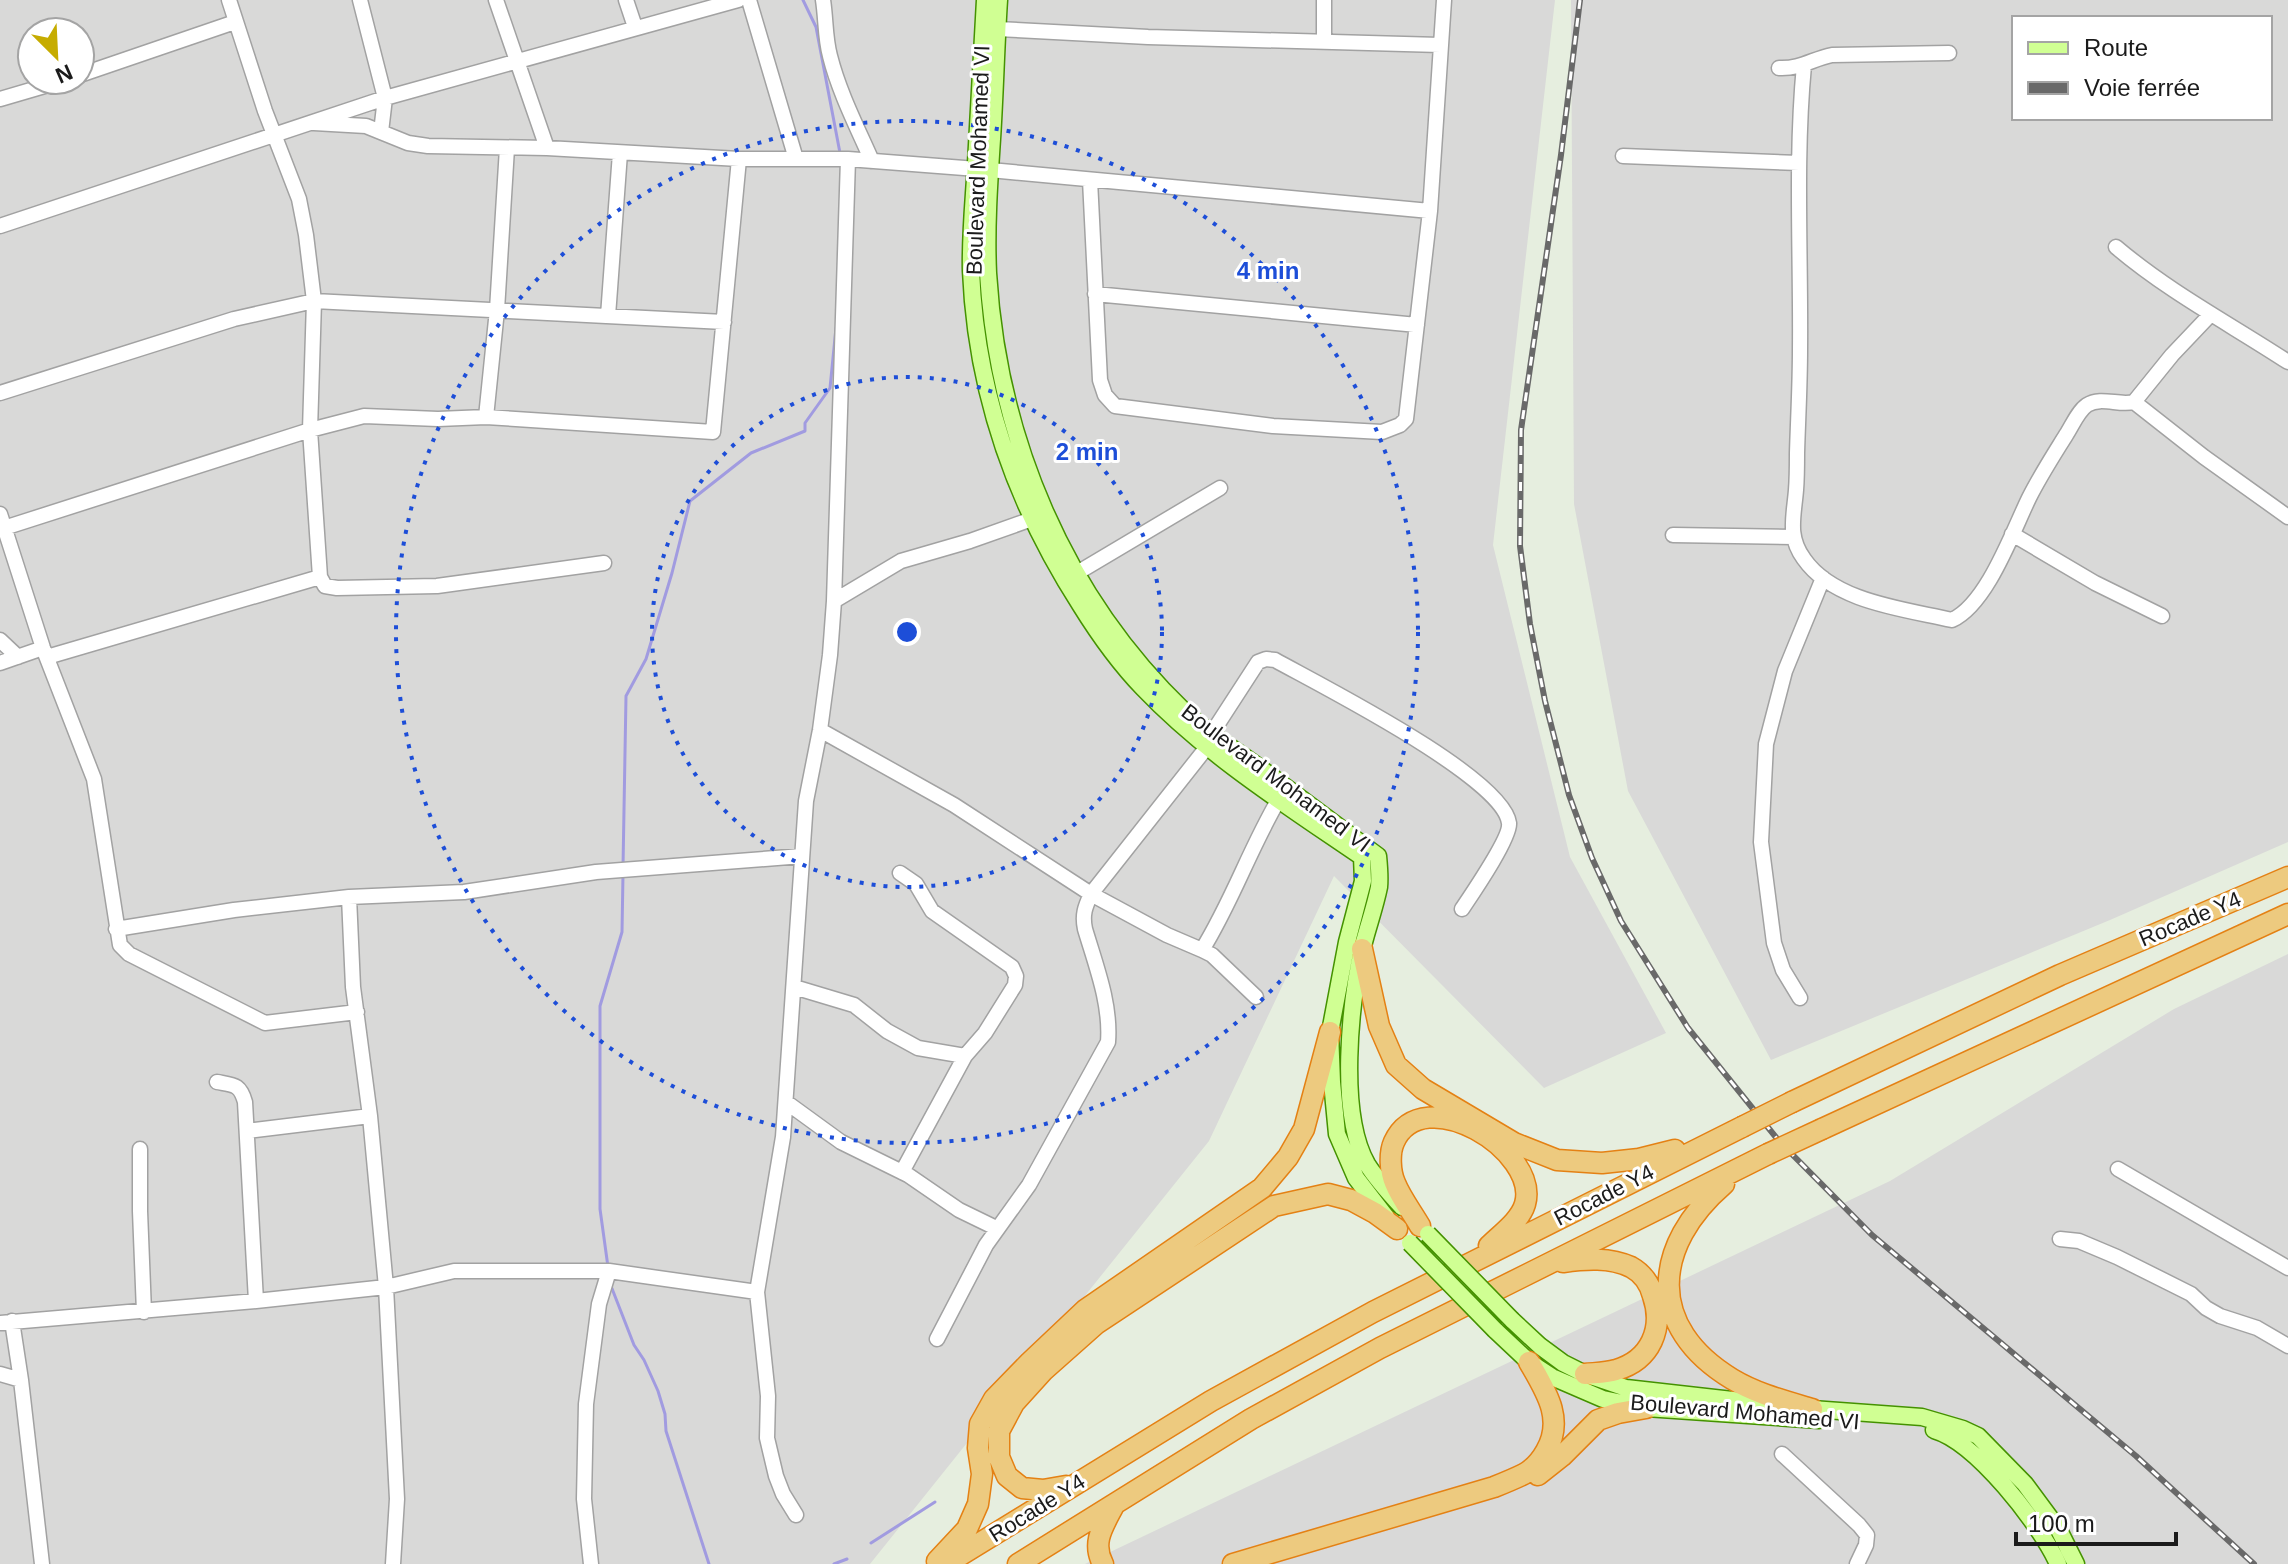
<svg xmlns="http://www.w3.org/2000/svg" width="2288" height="1564" font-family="Arial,sans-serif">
  <rect width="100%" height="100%" fill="#e6eedf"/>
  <path fill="#d9d9d8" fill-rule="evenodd" d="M0,0h1555l-62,545 77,312 96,176 -122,55 -210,-212 -125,265 -339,423h-870zM32,32h48v48h-48z
    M1571,0h717v842l-178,78 -339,140 -143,-269 -54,-287zM2014,18h256v100h-256z
    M2288,954v610h-1203l805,-383 284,-172z"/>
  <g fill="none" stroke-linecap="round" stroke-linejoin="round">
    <path stroke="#a19be0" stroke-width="3" d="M803,0l13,27 24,126
      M623,867l3,-171 20,-37 26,-86 18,-72 61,-48 54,-22v-8l25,-35 6,-60
      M608,1267l-8,-58v-203l22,-74 1,-58
      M611,1286l23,59 10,15 14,31 7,23 1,17 43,133
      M871,1543l64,-41
      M834,1564l13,-5"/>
    <defs>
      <path id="minor" d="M229,0l36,111 34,88 7,36 8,66 -4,129 10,147 5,9 12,2 100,-2 167,-23
        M360,0l25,98 -4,34
        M496,0l51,148
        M626,0l9,27
        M749,0l47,159
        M823,0c3,19 2,38 7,56 9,36 27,71 42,105
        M997,29l151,8 292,8
        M1324,42v-42
        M1804,65c-9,95 -3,190 -4,285 0,34 -2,69 -3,103 0,12 0,25 -1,37 -2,26 -9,46 8,69 30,43 100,50 148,61 35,-16 60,-87 77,-122 11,-22 24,-42 37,-63 6,-9 12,-24 21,-30 14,-9 32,1 47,-3l38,-47 38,-40
        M1779,68c22,1 33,-9 53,-13l117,-2
        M80,75l155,-53
        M0,99l65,-19
        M314,123l52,3 42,17 20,3 119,2 192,11h109l142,11 440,41
        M507,148l-10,162 -11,107 227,15 26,-273
        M1623,156l176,7
        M1090,180l10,200 5,15 10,11 158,20 109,6 18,-7 6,-6 24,-208 14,-211
        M0,226l385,-128 353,-98
        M2116,247c53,45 114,77 172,115
        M1095,294l322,31
        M608,316l12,-163
        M0,393l234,-74 80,-18 410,21
        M2134,402l70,55 84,60
        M0,514l43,134 51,131 26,166 9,9 136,69 92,-11
        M4,528l306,-98 54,-14 74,3 48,-2
        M2012,534l83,49 67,33
        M1673,535l120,2
        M1077,573l143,-85
        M834,601l14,-442
        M0,640l18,17
        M47,657l273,-80
        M0,663l43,-15
        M820,730l134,75 137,89 76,41 35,15
        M1212,733l46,-71 8,-3 9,1c43,24 228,117 234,163 2,14 -37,71 -47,86
        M900,873l16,11 16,27 80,56 4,9 -1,9 -30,48 -20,23 -63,116
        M349,897l4,90 17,129 16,171 11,212 -4,65
        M116,929l118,-19 115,-13 115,-5 132,-20 206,-16
        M794,987l60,18 33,26 31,17 47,8
        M1256,997l-44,-42 -10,-5c30,-48 48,-102 77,-151
        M1800,998l-17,-28 -9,-27 -13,-101 5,-98 19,-73 38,-93
        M217,1082c17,3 23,2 28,20l11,199
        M786,1102l55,40 67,33 51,35 37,18
        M247,1131l123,-15
        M140,1149v62l4,101
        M2118,1169l170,99
        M2060,1239l19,2 38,16 74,37 15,14 14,8 37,12 31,18
        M12,1321l9,59 21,184
        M0,1323l256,-22 130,-14 68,-16h155l148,21
        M937,1339l49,-94 43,-60 79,-143c3,-38 -12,-76 -23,-113 -3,-14 0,-22 6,-35l116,-147
        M0,1374l21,6
        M1782,1454l77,71 8,10 -1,10 -9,19
        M796,1515l-13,-21 -7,-18 -9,-38 1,-42 -11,-104 26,-155 23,-336 14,-71 10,-75 4,-54 67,-40 69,-20 62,-22
        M591,1564l-7,-65 2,-95 13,-100 10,-33"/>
      <path id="major" d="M985,0c-3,54 -6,109 -9,163 -2,36 -6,72 -5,108 5,121 45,234 110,335 18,29 38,57 62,82 64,67 143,117 219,169l1,24 -16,61 -17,90 2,50 5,52 19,44 30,39
        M999,0c-3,46 -4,93 -7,139 -3,45 -6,90 -4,134 10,165 76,323 196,438 20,19 45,35 68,51 42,31 84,63 126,94 1,10 2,21 1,31 -4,20 -11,39 -16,59 -13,57 -25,167 4,218 10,16 23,30 35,43
        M1512,1320l28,26 23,17 22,11 41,14 186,21 110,8 41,12 15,7 47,48 34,46 17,34
        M1495,1330l34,32 23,15 51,22 43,9 173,12
        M1934,1430c42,12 106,94 124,134"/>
      <path id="highway" d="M1362,949l17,77 17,39 27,24 91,54 43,17 45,3 37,-4 36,-9
        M1792,1102l268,-127 228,-98
        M1822,1129l466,-215
        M1724,1184c-72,62 -78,143 8,195 25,15 53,22 80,30
        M1420,1226c-8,-14 -19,-28 -25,-43 -5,-11 -6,-30 -1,-41 29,-63 146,9 131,62 -5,17 -24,30 -36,42
        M1563,1262c22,-3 47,-5 68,5 11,6 19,17 22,29 11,32 -2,64 -37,74 -9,3 -21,3 -31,4
        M1538,1475l24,-19 36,-36 20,-7 28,-5
        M1066,1486l-23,4 -21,-2 -15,-12 -8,-19v-26l15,-28 29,-32 53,-47 178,-118 54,-12 23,6 24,13 22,16
        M937,1561l30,-32 11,-25 4,-30 -4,-26 2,-24 14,-25 36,-37 55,-52 177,-122 26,-31 16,-28 26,-97
        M946,1564l265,-163 162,-89 369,-185
        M1018,1564l233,-145 129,-71 388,-194
        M1103,1564c-12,-22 1,-39 11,-59
        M1233,1564l261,-77c10,-4 20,-8 30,-13 9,-5 17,-14 22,-23 19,-32 -1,-61 -17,-89"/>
    </defs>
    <use href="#minor" stroke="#a2a2a2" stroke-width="17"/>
    <use href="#major" stroke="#449200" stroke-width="19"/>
    <use href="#highway" stroke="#e48114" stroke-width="23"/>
    <use href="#minor" stroke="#fff" stroke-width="14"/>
    <use href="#major" stroke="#d0ff93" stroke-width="16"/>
    <use href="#highway" stroke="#edca7f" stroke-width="20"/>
    <defs>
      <path id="rail" d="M1580,0l-19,155 -40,275 -1,116 10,78 15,77 24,94 23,63 29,63 67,107 91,113 93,94 264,221 118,108"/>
    </defs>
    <use href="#rail" stroke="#696969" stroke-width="6"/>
    <use href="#rail" stroke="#fff" stroke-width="3" stroke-dasharray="9" stroke-linecap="butt"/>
    <defs>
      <path id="major-bridge" d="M1428,1234l84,86
        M1410,1243l85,87"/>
      <path id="highway-bridge" d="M1742,1127l50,-25
        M1768,1154l54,-25"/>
    </defs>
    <use href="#major-bridge" stroke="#449200" stroke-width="19" stroke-linecap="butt"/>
    <use href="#highway-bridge" stroke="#e48114" stroke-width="23" stroke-linecap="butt"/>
    <use href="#major-bridge" stroke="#d0ff93" stroke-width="16"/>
    <use href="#highway-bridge" stroke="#edca7f" stroke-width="20"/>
  </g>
  <g fill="none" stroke="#1d4ed8" stroke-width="4" stroke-dasharray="4 8">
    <circle cx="907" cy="632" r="255"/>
    <circle cx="907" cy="632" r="511"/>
  </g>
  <g text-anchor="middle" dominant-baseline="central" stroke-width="6" stroke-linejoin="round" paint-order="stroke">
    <g font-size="22" fill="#1b1b1b" stroke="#fff">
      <text transform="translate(978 160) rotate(-88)">Boulevard Mohamed VI</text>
      <text transform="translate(1276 778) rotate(37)">Boulevard Mohamed VI</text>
      <text transform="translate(2190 919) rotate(-23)">Rocade Y4</text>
      <text transform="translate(1604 1195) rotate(-27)">Rocade Y4</text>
      <text transform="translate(1745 1412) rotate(5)">Boulevard Mohamed VI</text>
      <text transform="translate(1037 1508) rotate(-32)">Rocade Y4</text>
    </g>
  </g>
  <circle cx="907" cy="632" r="12" fill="#1d4ed8" stroke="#fff" stroke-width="4"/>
  <g font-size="24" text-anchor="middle" font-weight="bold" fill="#1d4ed8" stroke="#fff" stroke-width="6" stroke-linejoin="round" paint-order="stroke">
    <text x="1268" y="279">4 min</text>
    <text x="1087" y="460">2 min</text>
  </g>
  <rect x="2012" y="16" width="260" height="104" fill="#ffffff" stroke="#a4a4a4" stroke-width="2"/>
  <rect x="2028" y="42" width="40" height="12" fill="#d0ff93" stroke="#a4a4a4" stroke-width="2"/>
  <text x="2084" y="56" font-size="24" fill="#1b1b1b">Route</text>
  <rect x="2028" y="82" width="40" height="12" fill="#696969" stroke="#a4a4a4" stroke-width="2"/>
  <text x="2084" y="96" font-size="24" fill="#1b1b1b">Voie ferrée</text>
  <g transform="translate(56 56) rotate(156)"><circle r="38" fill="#ffffff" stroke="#a4a4a4" stroke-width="2"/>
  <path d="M0-6L14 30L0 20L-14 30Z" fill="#c6ac00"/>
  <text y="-12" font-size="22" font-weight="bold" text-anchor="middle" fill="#1b1b1b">N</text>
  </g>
  <path d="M2016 1532v12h160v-12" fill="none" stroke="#1b1b1b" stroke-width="4"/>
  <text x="2028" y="1532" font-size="24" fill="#1b1b1b" stroke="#ffffff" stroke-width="6" paint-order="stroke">100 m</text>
</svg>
